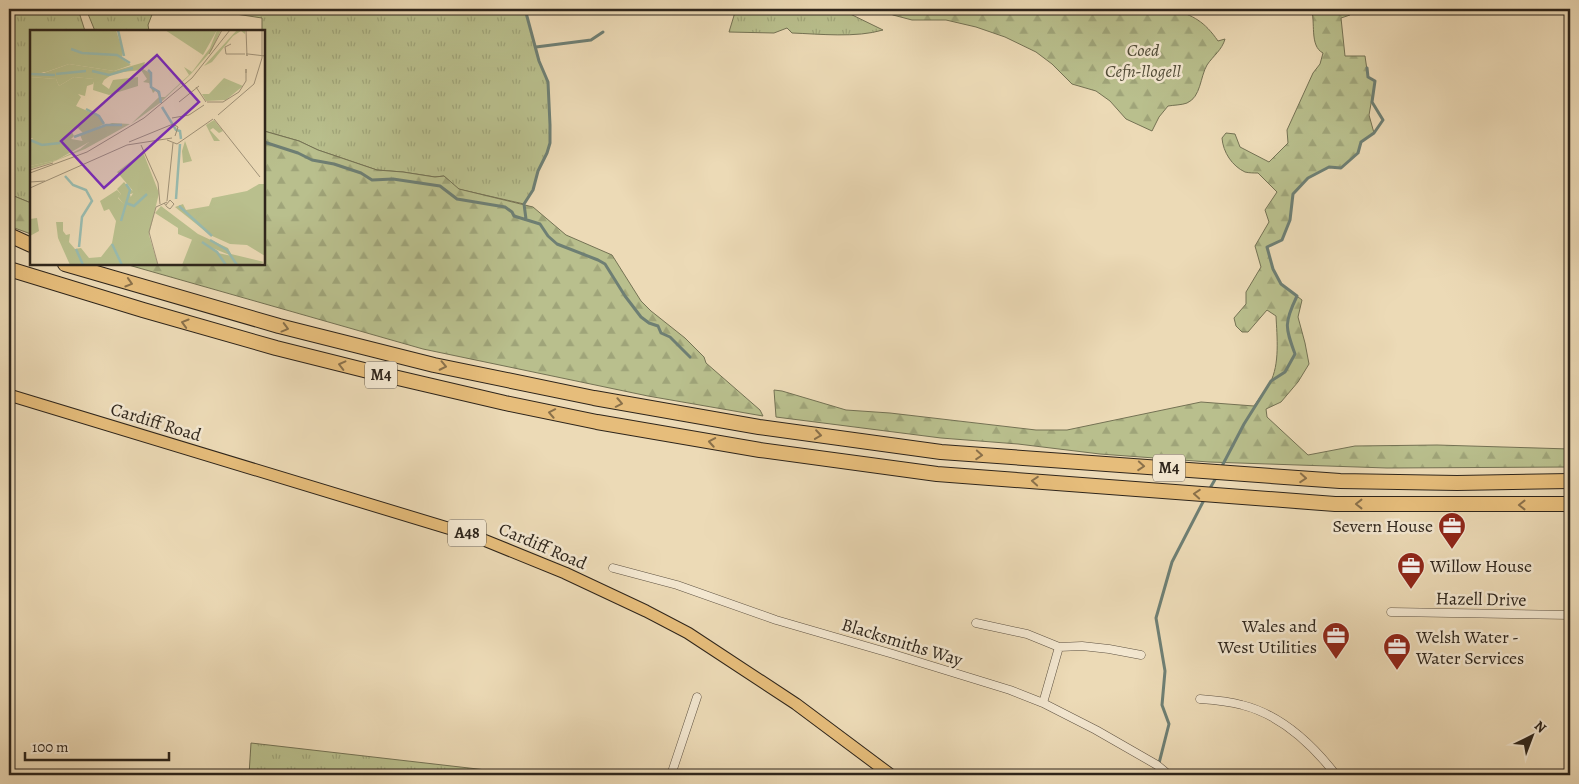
<svg xmlns="http://www.w3.org/2000/svg" width="1579" height="784" font-family="Alegreya,serif">
  <defs>
    <pattern id="grass-tufts" width="24" height="20" patternUnits="userSpaceOnUse" patternTransform="scale(1.25)"><rect width="24" height="20" fill="#b9bf8d"/><path d="M3 7l-1-3M5 7V3M7 7l1-3M15 17l-1-3M17 17v-4M19 17l1-3" fill="none" stroke="#9fa479"/></pattern>
    <pattern id="forest-firs" width="22" height="20" patternUnits="userSpaceOnUse" patternTransform="scale(1.25)"><rect width="22" height="20" fill="#b9bf8d"/><path d="M5 1l3.5 6h-7zM16 11l3.5 6h-7z" fill="#9fa479"/></pattern>
  </defs>
  <rect width="100%" height="100%" fill="#ecdab6"/>
  <filter id="stains"><feTurbulence type="fractalNoise" baseFrequency=".004" numOctaves="4"/><feColorMatrix values="0 0 0 0 .2 0 0 0 0 .09 0 0 0 0 .02 0 0 0 .5 -.17"/></filter>
  <radialGradient id="worn" r=".72"><stop offset=".6" stop-color="#630" stop-opacity="0"/><stop offset="1" stop-color="#630" stop-opacity=".3"/></radialGradient>
  <path fill="url(#grass-tufts)" stroke="#747254" d="M9,9h69l7,22h-54v172l-22,-9z
    M86,9h74l-7,3 -5,13 1,6h-54z
    M203,9h322l14,52 9,21 2,43v18l-3,10 -9,18 -5,19 -9,14 -66,-15 -14,-13 -9,1 -32,-5 -26,-2 -59,-20 -19,-9 -35,-10v-100h-2v-13z
    M736,9h104l43,21c-27,8 -63,4 -91,3l-5,-5 -13,5 -45,-1z
    M251,743l244,28 152,4h-398z"/>
  <path fill="url(#forest-firs)" stroke="#747254" d="M882,9h290c22,7 32,12 46,32l7,-2c-3,11 -12,17 -18,26 -7,12 -6,32 -20,38 -5,2 -13,2 -19,3l-9,11 -7,14 -26,-12 -16,-18 -14,-10 -24,-7 -20,-20 -16,-12 -31,-15 -29,-10 -30,-7h-34l-19,-5z
    M1311,9h42l-3,6 -9,3 4,38h20l3,21 7,4 -6,34 5,18 -13,9 -3,11 -17,15 -12,-1 -21,11 -15,16 -3,26 -8,20 -15,7 6,22 8,15 21,16 -4,17 7,26 4,21 -11,18 -17,20 -15,7 1,8 41,38 47,-9 82,-1 133,4v18l-183,1 -178,-6 -109,-8 -82,-10 -77,-6 -165,-21 -2,-27 8,1 64,19 44,3 146,17h31l134,-28 53,4c5,-8 11,-15 16,-23 10,-19 7,-46 6,-67l-9,-6 -19,22h-6l-6,-6 -2,-8 12,-14v-12l15,-25 -6,-21 14,-24 -4,-12 12,-18 -19,-19c-4,0 -9,0 -13,-1 -13,-6 -22,-20 -23,-34l4,-5 9,1 5,13 29,15 19,-19 -1,-13 26,-57 7,-9 3,-11c-14,-7 -7,-32 -12,-44z
    M264,131l35,10 19,9 59,20 26,2 32,5 9,-1 15,13 74,18 33,28 46,20 29,46 10,10 34,27 19,19 2,6 54,47 3,6 -115,-20 -225,-47 -298,-85h139z
    M9,194l22,9v31l-22,-8z"/>
  <g fill="none" stroke-linecap="round" stroke-linejoin="round">
    <path stroke="#6e7f74" stroke-width="3" d="M525,9l14,52 9,21 2,43v18l-3,10 -9,18 -5,19 -9,14 2,15
      M536,47l55,-7 12,-8
      M264,142l34,11 14,7 22,4 27,9 11,7 21,-1 47,7 17,13 48,8 7,5 2,4 26,8 8,12 9,8 41,16 7,4 20,32 16,21 8,6 9,3 3,7 9,4 20,20
      M1221,468l23,-44 27,-43 14,-9 10,-18c-10,-27 -11,-31 2,-58l-16,-12 -8,-15 -6,-22 15,-7 8,-20 3,-26 15,-16 21,-11 12,1 17,-15 3,-11 13,-9 9,-13 -11,-18 3,-21 -7,-4 -1,-9
      M1209,490l8,-14
      M1156,775l13,-51 -7,-19 3,-34 -9,-53 16,-56 33,-64"/>
    <defs>
      <path id="minor" d="M613,568l64,17 99,35 117,34 117,36 33,13 53,27 61,35 12,10
        M1391,612l179,3
        M976,623l51,11 32,13 23,-1 27,3 32,6
        M1200,699c14,1 28,2 42,6 40,10 70,39 94,70
        M1043,703l16,-56
        M671,775l26,-78"/>
      <path id="primary" d="M9,395l465,141 91,37 81,38 42,22 108,71 95,71"/>
      <path id="motorway" d="M9,235l22,10
        M65,264l214,62 155,39 160,33 165,29 182,25 399,29 117,2 113,-2
        M9,269l134,41 133,38 92,23 137,32 92,19 163,28 177,24 398,30h235"/>
    </defs>
    <use href="#minor" stroke="#5e5242" stroke-width="9"/>
    <use href="#primary" stroke="#2e251b" stroke-width="13"/>
    <use href="#motorway" stroke="#2e251b" stroke-width="16"/>
    <use href="#minor" stroke="#f3e7d0" stroke-width="8"/>
    <use href="#primary" stroke="#e6bd7b" stroke-width="11"/>
    <use href="#motorway" stroke="#e6bd7b" stroke-width="14"/>
  </g>
  <defs><path id="oneway-chevron" d="M-2-3.5L2.5 0L-2 3.5" fill="none" stroke-width="1.6" stroke-linecap="round" stroke-linejoin="round" transform="scale(1.25)"/></defs>
  <g stroke="#8a714b">
    <use href="#oneway-chevron" transform="translate(129 283) rotate(17)"/>
    <use href="#oneway-chevron" transform="translate(185 323) rotate(-164)"/>
    <use href="#oneway-chevron" transform="translate(285 328) rotate(15)"/>
    <use href="#oneway-chevron" transform="translate(342 365) rotate(-166)"/>
    <use href="#oneway-chevron" transform="translate(443 366) rotate(12)"/>
    <use href="#oneway-chevron" transform="translate(619 403) rotate(11)"/>
    <use href="#oneway-chevron" transform="translate(552 413) rotate(-169)"/>
    <use href="#oneway-chevron" transform="translate(818 435) rotate(8)"/>
    <use href="#oneway-chevron" transform="translate(712 442) rotate(-170)"/>
    <use href="#oneway-chevron" transform="translate(979 455) rotate(4)"/>
    <use href="#oneway-chevron" transform="translate(1141 466) rotate(4)"/>
    <use href="#oneway-chevron" transform="translate(1303 478) rotate(4)"/>
    <use href="#oneway-chevron" transform="translate(1035 481) rotate(-176)"/>
    <use href="#oneway-chevron" transform="translate(1197 494) rotate(-176)"/>
    <use href="#oneway-chevron" transform="translate(1359 504) rotate(-180)"/>
    <use href="#oneway-chevron" transform="translate(1522 505) rotate(-180)"/>
  </g>
  <defs>
    <symbol id="office-pin" viewBox="-11 -11 22 30"><path d="M0 17L-7.5 6A9.5 9.5 0 1 1 7.5 6Z" fill="#8f2418" stroke="#f3e7d0"/><path d="M-6-3h4V-5.5h4V-3h4V5H-6ZM-1-4.5V-3h2v-1.5ZM-6 0V1H6V0Z" fill="#fff"/></symbol>
  </defs>
  <g fill-rule="evenodd">
    <use href="#office-pin" x="1436" y="510" width="32" height="43"/>
    <use href="#office-pin" x="1395" y="550" width="32" height="43"/>
    <use href="#office-pin" x="1320" y="620" width="32" height="43"/>
    <use href="#office-pin" x="1381" y="631" width="32" height="43"/>
  </g>
  <g text-anchor="middle" dominant-baseline="central" stroke-width="5" stroke-linejoin="round" paint-order="stroke">
    <g fill="#f3e7d0" stroke="#695f51" stroke-width="1">
      <rect x="365" y="361.5" width="32" height="27" rx="4"/>
      <rect x="1153" y="454.5" width="32" height="27" rx="4"/>
      <rect x="448" y="519.5" width="38" height="27" rx="4"/>
    </g>
    <g font-size="16" font-weight="bold" fill="#2e251b">
      <text x="381" y="375">M4</text>
      <text x="1169" y="468">M4</text>
      <text x="467" y="533">A48</text>
    </g>
    <g font-size="18" font-style="italic" fill="#514c38" stroke="#f3e7d0">
      <text x="1143" y="50">Coed<tspan x="1143" dy="21">Cefn-llogell</tspan></text>
    </g>
    <g font-size="18" fill="#2e251b" stroke="#f3e7d0">
      <text transform="translate(156 422) rotate(17)">Cardiff Road</text>
      <text transform="translate(543 546) rotate(23)">Cardiff Road</text>
      <text transform="translate(1481 599) rotate(1)">Hazell Drive</text>
      <text transform="translate(902 642) rotate(17)">Blacksmiths Way</text>
    </g>
    <g font-size="18" fill="#2e251b" stroke="#f3e7d0" text-anchor="end">
      <text x="1433" y="526">Severn House</text>
      <text x="1430" y="566" text-anchor="start">Willow House</text>
      <text x="1317" y="626">Wales and<tspan x="1317" dy="21">West Utilities</tspan></text>
      <text x="1416" y="637" text-anchor="start">Welsh Water -<tspan x="1416" dy="21">Water Services</tspan></text>
    </g>
  </g>
  <g transform="translate(30 30)">
    <rect width="235" height="235" fill="#ecdab6"/>
    <path d="M0,0h86l7,22 -1,5 -6,-2 15,10 -17,6 -45,-7 -23,8h-11l-5,-4zM135,0h52l-14,25zM0,47l26,2 3,7 15,-9 21,2 -2,5 -6,2 -2,10 -7,-2 3,3 -5,9 23,10 5,8 -20,10 -6,-6 -6,4 2,4 -3,3 18,3 -32,18 -27,6v-25l3,-3h-3zM194,48l19,8 -17,14 -20,1 -4,-7h7zM184,90l9,11 -4,2 -6,-5 -3,2 10,11h-6l-8,-16zM155,111l7,20 -9,2 -1,-12zM113,122l16,41 -10,42 9,30h-88l-12,-27 -2,-16h7v9l3,4 4,-1 -1,8 6,7 6,-1 8,10 12,-1 11,-14 4,-22 -7,-12 -5,2 -4,-10 17,-11 4,4 -3,4 7,7 9,-13 -17,-20zM229,154h6v72l-18,-11 -17,-1 -20,-9 -35,-28 8,-3 3,6 23,-4 3,-8 35,-7zM7,188l2,13 -9,5v-17zM163,207l25,16 14,3 5,9h-55z" fill="#b9bf8d"/>
    <path d="M187,0h4l-9,20 -21,24 -31,29 -29,21 28,-27 -3,-7 -3,3 -4,-10 -6,-1 4,-3 -6,-9 -27,3 -10,7 -2,4 7,5 4,-9 25,-3v9l-29,9 -16,-5 1,-11 -20,-2 -15,9 -3,-7 -26,-2v-9l14,5 25,-9 45,7 31,-9 -2,7 9,5 -1,13 9,4v6h5l24,-22 -5,-8 8,5 18,-24zM207,0l8,1v3l-4,-3 -8,5 -21,26 -8,4zM82,93l18,1 -45,25 -35,14 -20,6v-3l27,-6 23,-11 9,-7h-6l-3,-7zM94,152l7,8 5,1 9,-8 5,7 -20,4 1,4 -6,8 -7,-9 3,-3 -4,-5zM131,176l37,28 30,14 3,6 33,8 -6,3h-21l-5,-9 -54,-22v-6l-23,-15z" fill="#b9bf8d"/>
    <path fill="none" stroke="#99bbaf" stroke-width="2.5" d="M88,0l6,26M41,19l11,4 35,2 13,8M118,40l3,3v14l8,5 2,11M62,41l17,4 24,-7M0,44l25,1M26,44l30,-3M132,77l14,23 4,1 1,8M56,79l13,7 5,8M44,107l32,-12h16M0,110l12,5 18,-2M35,146l8,9 13,5 6,11 -10,16 -3,30M146,169l4,-55M96,173l8,3 13,-12M149,176l33,30M91,191l9,-31 -4,-6M180,210l17,10 10,15M172,212l15,10 9,13M82,214l10,21M46,219l7,16"/>
    <path fill="none" stroke="#a09278" stroke-width="1" d="M216,0l1,26v-3M201,14l-6,3 1,7h19M179,24l13,-24M218,24l17,2M166,57l10,15M149,72l20,-16M177,72h16l16,-10 7,-11v-12v4M188,85l36,-31 8,-26v-28M142,88l17,-3 15,-10M184,89l46,58M137,110l10,4 36,-25M99,112l44,-18 5,3 -3,9M111,115l17,38 2,21M0,140l23,-7M0,143l57,-21 57,-34 48,-40 38,-48M0,152l15,-1M0,158l97,-43 45,-7M137,171l6,-58M134,173l3,4 3,2 4,-5 -4,-4 -4,5M128,235l-9,-33 7,-25 11,-5"/>
    <path fill="#7b2cbf" fill-opacity="0.15" stroke="#7b2cbf" stroke-width="2.5" d="M127,25l42,47 -95,86 -43,-47z"/>
    <rect width="235" height="235" fill="none" stroke="#2e251b" stroke-width="2.5"/>
  </g>
  <rect width="1579" height="784" fill="none" stroke="#ecdab6" stroke-width="30"/>
  <rect x="10" y="10" width="1559" height="764" fill="none" stroke="#2e251b" stroke-width="2.5"/>
  <rect x="15" y="15" width="1549" height="754" fill="none" stroke="#2e251b"/>
  <g transform="translate(1532 736) rotate(42)" stroke="#f3e7d0" stroke-width="4" paint-order="stroke">
  <path d="M0-4L9 19L0 12L-9 19Z" fill="#2e251b"/>
  <text y="-8" font-size="14" font-weight="bold" text-anchor="middle" fill="#2e251b">N</text>
  </g>
  <path d="M25 752v8h144v-8" fill="none" stroke="#2e251b" stroke-width="2.5"/>
  <text x="32" y="752" font-size="15" fill="#2e251b" stroke="#f3e7d0" stroke-width="4" paint-order="stroke">100 m</text>
  <rect width="100%" height="100%" filter="url(#stains)"/>
  <rect width="100%" height="100%" fill="url(#worn)"/>
</svg>
